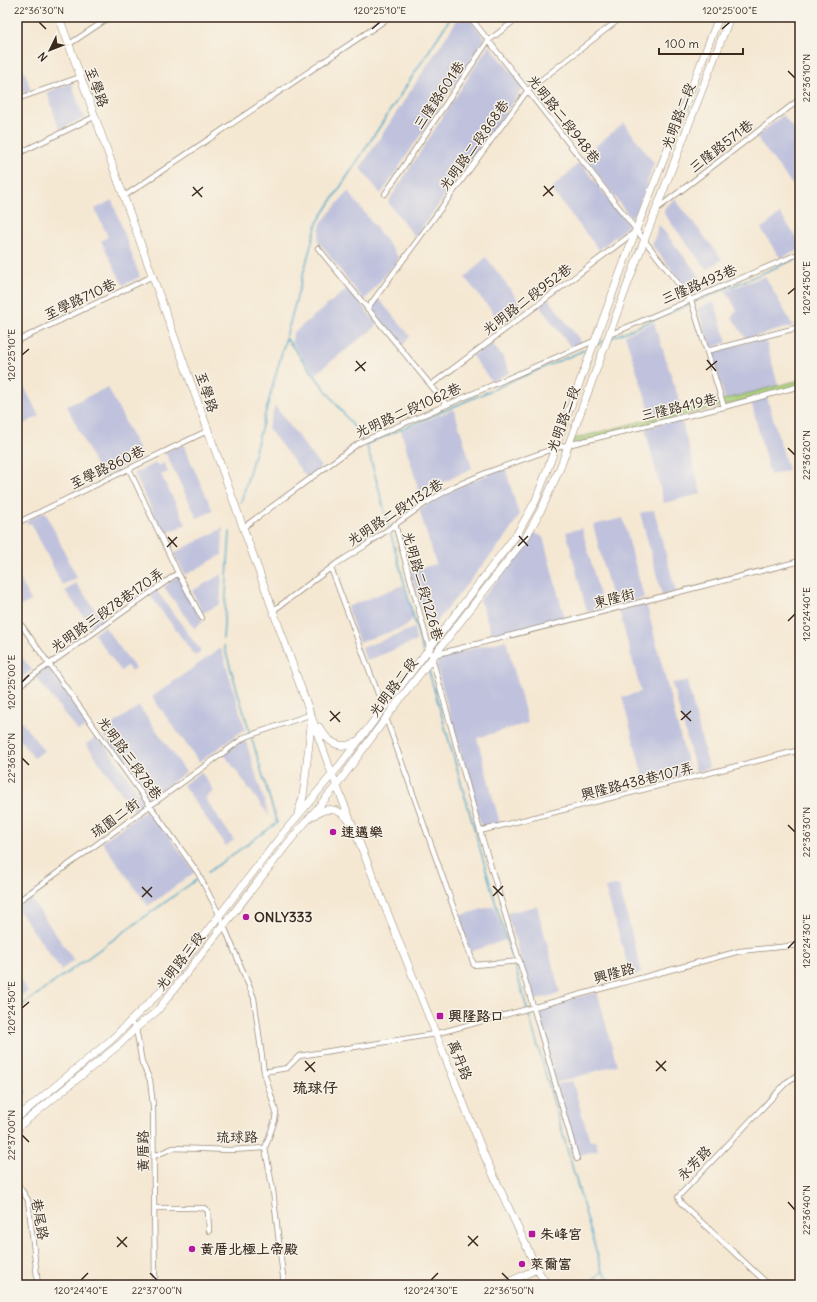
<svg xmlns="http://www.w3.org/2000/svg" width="817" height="1302" font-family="Delius,'LXGW WenKai TC',sans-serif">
  <rect width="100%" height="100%" fill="#f7f3e8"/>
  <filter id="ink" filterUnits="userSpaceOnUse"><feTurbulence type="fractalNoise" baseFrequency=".025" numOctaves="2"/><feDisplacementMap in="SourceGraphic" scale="8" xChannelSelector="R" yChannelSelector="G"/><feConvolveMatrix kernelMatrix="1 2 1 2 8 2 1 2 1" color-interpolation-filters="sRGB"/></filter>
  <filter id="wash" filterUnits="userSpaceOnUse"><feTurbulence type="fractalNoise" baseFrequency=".012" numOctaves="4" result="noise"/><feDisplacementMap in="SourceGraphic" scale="16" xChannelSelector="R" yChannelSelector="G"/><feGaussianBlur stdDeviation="0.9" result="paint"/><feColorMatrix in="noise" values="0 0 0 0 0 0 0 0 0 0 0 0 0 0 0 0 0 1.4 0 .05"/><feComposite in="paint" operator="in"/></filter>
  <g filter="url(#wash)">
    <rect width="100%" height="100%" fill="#f5e8d3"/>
    <path fill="#c0c2dd" d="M459,17h9l17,21 -104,156 -21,-26z
      M489,45l35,42 -109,150 -27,-35z
      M17,50l14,40 -12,4 -2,-6z
      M71,83l13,35 -25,11 -12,-37z
      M783,115l17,22v58l-44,-58z
      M624,123l30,40 -17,49 -7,5 -47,-61z
      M580,162l49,63 -30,25 -48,-61z
      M348,191l51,67 -35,43 -46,-60 3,-18z
      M675,199l47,60 -15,11 -43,-56 1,-7z
      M112,200l28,77 -17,8 -22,-44 7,-4 -13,-28z
      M780,214l20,28v8l-20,8 -19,-29z
      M659,225l42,53 -14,11 -35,-44z
      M486,257l38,51 -21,17 -38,-47z
      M765,276l28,50 -47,13 -14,-22 5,-7 -11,-19z
      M348,288l30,37 -63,49 -23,-31 1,-10z
      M377,297l33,39 -7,10 -34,-39z
      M547,297l35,46 -11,4 -31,-40z
      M714,302l13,40 -16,6 -14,-40z
      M654,322l27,84 -30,9 -26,-80z
      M765,337l13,48 -53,15 -13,-48z
      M491,343l11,13 8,16 -18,10 -20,-26z
      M17,373l22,43 -21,11 -1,-2z
      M108,387l34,69 -40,22 -35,-72z
      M767,397l21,73 -18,5 -19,-74z
      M275,406l46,61 -14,11 -39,-50z
      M454,409l18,59 -52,26 -19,-63z
      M681,418l20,76 -37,9 -19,-75z
      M183,444l30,67 -16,7 -32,-66z
      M156,463l2,3 6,-3 4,9 -7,3 25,49 -22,11 -30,-62z
      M505,467l14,48 -11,19 -79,97 -19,-60 26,-7 -17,-55 35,-20z
      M654,510l22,82 -14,3 -22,-82z
      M45,511l32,67 -15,7 -31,-62 -3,1 -2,-3z
      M623,518l21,80 -30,8 -21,-81z
      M223,528l-1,27 -37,20 -11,-22z
      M582,528l21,80 -16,4 -21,-80z
      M533,532l10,5 22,83 -72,17 -13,-37 24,-27z
      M17,573l14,28 -14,7z
      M222,574l-2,30 -17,9 -11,-22z
      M179,575l24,47 -9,6 -30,-41z
      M76,583l28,39 -11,7 -28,-38z
      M403,585l11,32 -9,10 -46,15 -12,-35z
      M156,590l45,61 -6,5 -45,-61z
      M646,603l44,171 -45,10 -23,-87 19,-5 -22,-81z
      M104,626l31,42 -4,3 -4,-5 -6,5 -27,-37z
      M414,628l2,13 -50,20 -4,-13z
      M506,640l22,83 -51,15 23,86 -18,5 -46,-164 5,-8z
      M221,648l24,81 -46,33 -47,-65z
      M17,651l15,19 -15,11z
      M49,667l40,59 -11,5 -43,-55z
      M687,681l22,87 -13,4 -24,-89z
      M139,706l47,66 -37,27 -48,-67z
      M17,716l27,35 -10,7 -17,-22z
      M98,736l49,67 -12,9 -49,-68z
      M245,739l24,77 -45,-62z
      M201,772l13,19 -9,7 29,42 -8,6 -43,-61z
      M148,808l47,64 -47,34 -46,-64z
      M619,885l23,88 -11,3 -26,-88z
      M29,896l45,64 -13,10 -44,-62v-3z
      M494,906l11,34 -35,12 -12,-36z
      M537,906l23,87 -27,8 -26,-88z
      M17,975l11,16 -11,8z
      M597,992l20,73 -61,18 -20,-74z
      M17,1078l10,14 -10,10z
      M572,1081l18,60 5,-1 3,10 -23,6 -20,-71z"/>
    <path fill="#b0d782" stroke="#768050" d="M800,380v6l-232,59 2,-5z"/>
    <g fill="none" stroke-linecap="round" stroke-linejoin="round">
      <path stroke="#48a6c7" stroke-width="1.5" d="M286,338l77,101
        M611,338l189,-81
        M596,345l8,-4
        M366,442l23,85
        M367,444l222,-96
        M241,503l76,-280 134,-206
        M390,531l33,121
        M223,639l7,-107
        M428,668l84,292
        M208,872l69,-49 -53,-177
        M514,963l88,308 14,14
        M17,1009l179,-129
        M588,1285l14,-14"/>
    </g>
  </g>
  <g filter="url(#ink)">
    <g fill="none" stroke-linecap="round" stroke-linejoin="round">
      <defs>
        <path id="street" d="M470,17l221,283 33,107
          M68,45l42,-28
          M17,99l63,-22
          M17,154l77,-37
          M385,194l103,-153 31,-24
          M123,197l267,-180
          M657,209l143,-110
          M318,248l129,157
          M367,309l161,-219 94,-73
          M609,335l191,-82
          M17,341l136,-65
          M707,351l93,-24
          M431,385l205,-154
          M129,469l49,104 24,45
          M17,523l190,-92
          M395,524l85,307 53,175 44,153
          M244,527l115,-84 237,-103
          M331,568l52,139
          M274,610l62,-46 30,-19 60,-42 27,-16 35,-15 67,-24 169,-41 76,-21
          M17,619l181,254 21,41 35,84 10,74 12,40 -1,8 -10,28
          M434,655l366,-94
          M17,687l161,-114
          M386,718l88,247 46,-4
          M480,831l320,-81
          M17,902l228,-165 67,-23
          M130,1022l6,6 6,35 8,17 3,26 2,179
          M264,1072l23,-4 12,-12 136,-22 305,-83 60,-6
          M265,1148l8,43 11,94
          M154,1156l19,-8 58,2 34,-2
          M17,1183l11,17 10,85
          M155,1208h49l4,3 1,20
          M769,1285l-88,-82 -3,-6 109,-115 13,-9"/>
        <path id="secondary" d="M59,17l273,757 153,383 52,112 10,16
          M319,727c8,14 21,25 38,14
          M298,813l5,-16 9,-80
          M313,816c13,-10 26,-8 36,4
          M17,1118l94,-78 48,-47 122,-157 59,-71 177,-231 19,-34 100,-270 83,-213
          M17,1128l103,-84 16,-16 21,-17 131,-168 49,-58 54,-74 135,-174 16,-29 18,-40 71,-193 99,-258
          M502,1285l35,-16"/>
      </defs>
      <use href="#street" stroke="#988978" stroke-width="6"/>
      <use href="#secondary" stroke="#988978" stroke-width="8"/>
      <use href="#street" stroke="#fff" stroke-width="4.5"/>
      <use href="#secondary" stroke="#fff" stroke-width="7"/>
    </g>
  </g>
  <path fill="none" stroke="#3b2a1e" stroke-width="1.5" d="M39,22l7,7M372,29l8,-7M722,29l8,-7M788,71l7,7M544,186l9,10M193,187l9,10M192,196l11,-9M543,196l11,-10M788,294l7,-6M22,355l7,-6M707,360l9,11M356,361l9,10M706,370l11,-9M355,371l11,-9M788,448l7,7M519,536l9,10M168,537l9,10M518,546l10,-10M167,547l10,-10M788,621l7,-7M22,682l7,-7M330,711l10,11M681,711l10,10M681,720l10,-9M330,721l10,-9M22,758l7,7M788,825l7,7M493,886l10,10M142,887l10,10M493,896l10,-10M142,897l10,-10M788,948l7,-7M22,1008l7,-6M305,1061l10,11M656,1061l10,10M305,1071l10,-9M656,1071l10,-10M22,1135l7,7M788,1202l7,8M468,1236l10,10M117,1237l10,10M468,1246l10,-10M117,1247l10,-10M150,1273l7,7M502,1273l7,7M81,1280l7,-7M431,1280l7,-7"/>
  <g fill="#b5179e" stroke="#f7f3e8" stroke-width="1.5">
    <circle cx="333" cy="832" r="4"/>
    <circle cx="246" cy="917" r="4"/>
    <rect x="436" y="1012" width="8" height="8" rx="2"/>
    <rect x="528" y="1230" width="8" height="8" rx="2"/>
    <circle cx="192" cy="1249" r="4"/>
    <circle cx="522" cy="1264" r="4"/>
  </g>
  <g text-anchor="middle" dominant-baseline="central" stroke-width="3" stroke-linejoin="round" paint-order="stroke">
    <g font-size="14" fill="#3b2a1e" stroke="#f7f3e8">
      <text transform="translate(97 87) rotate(70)">至學路</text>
      <text transform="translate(439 95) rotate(-56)">三隆路601巷</text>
      <text transform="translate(678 116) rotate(-69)">光明路二段</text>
      <text transform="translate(564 119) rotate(52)">光明路二段948巷</text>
      <text transform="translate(474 145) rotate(-54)">光明路二段868巷</text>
      <text transform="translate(721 146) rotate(-38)">三隆路571巷</text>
      <text transform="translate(699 284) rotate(-23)">三隆路493巷</text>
      <text transform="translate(80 299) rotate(-25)">至學路710巷</text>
      <text transform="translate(527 299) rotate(-37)">光明路二段952巷</text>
      <text transform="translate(207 392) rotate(71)">至學路</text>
      <text transform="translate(679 407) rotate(-13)">三隆路419巷</text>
      <text transform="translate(408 410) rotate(-24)">光明路二段1062巷</text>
      <text transform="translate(563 419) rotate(-70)">光明路二段</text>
      <text transform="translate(107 467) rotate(-26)">至學路860巷</text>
      <text transform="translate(395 512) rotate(-33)">光明路二段1132巷</text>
      <text transform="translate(423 586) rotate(74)">光明路二段1226巷</text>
      <text transform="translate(614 598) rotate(-14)">東隆街</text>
      <text transform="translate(107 610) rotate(-35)">光明路三段78巷170弄</text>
      <text transform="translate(393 687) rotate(-53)">光明路二段</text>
      <text transform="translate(130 758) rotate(54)">光明路三段78巷</text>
      <text transform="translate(637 781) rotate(-14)">興隆路438巷107弄</text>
      <text transform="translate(115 818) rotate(-36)">琉園二街</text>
      <text transform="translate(180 961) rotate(-52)">光明路三段</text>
      <text transform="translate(614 973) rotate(-15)">興隆路</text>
      <text transform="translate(460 1060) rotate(68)">萬丹路</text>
      <text transform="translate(237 1137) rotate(-1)">琉球路</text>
      <text transform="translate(143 1151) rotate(-91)">黃厝路</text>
      <text transform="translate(694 1163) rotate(-46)">永芳路</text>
      <text transform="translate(40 1219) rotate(80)">巷尾路</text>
    </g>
    <g font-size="14" font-weight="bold" fill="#3b2a1e" stroke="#f7f3e8" text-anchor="start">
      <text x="341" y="832">速邁樂</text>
      <text x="254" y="917">ONLY333</text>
      <text x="448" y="1016">興隆路口</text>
      <text x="540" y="1234">朱峰宮</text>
      <text x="200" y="1249">黃厝北極上帝殿</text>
      <text x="530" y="1264">萊爾富</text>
    </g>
    <g font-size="15" font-weight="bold" fill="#3b2a1e" stroke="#f7f3e8">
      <text x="315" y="1087">琉球仔</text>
    </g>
  </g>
  <rect width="817" height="1302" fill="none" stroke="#f7f3e8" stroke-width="44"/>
  <g transform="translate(50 50) rotate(227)" stroke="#f7f3e8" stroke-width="3" paint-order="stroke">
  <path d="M0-3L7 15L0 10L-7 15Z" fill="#3b2a1e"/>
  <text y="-6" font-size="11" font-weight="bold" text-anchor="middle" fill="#3b2a1e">N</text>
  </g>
  <path d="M659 48v6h84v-6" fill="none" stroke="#3b2a1e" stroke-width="2"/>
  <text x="665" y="48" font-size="12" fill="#3b2a1e" stroke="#f7f3e8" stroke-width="3" paint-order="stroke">100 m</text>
  <rect x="22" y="22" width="773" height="1258" fill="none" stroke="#3b2a1e" stroke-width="1.5"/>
  <g font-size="10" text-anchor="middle" fill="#3b2a1e">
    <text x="39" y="14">22°36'30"N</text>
    <text x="380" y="14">120°25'10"E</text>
    <text x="730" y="14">120°25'00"E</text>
    <text transform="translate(806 78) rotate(-90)" y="4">22°36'10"N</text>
    <text transform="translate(806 288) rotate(-90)" y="4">120°24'50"E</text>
    <text transform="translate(11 355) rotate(-90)" y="4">120°25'10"E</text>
    <text transform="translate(806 455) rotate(-90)" y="4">22°36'20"N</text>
    <text transform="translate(806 614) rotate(-90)" y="4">120°24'40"E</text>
    <text transform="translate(11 682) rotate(-90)" y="4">120°25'00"E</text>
    <text transform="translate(11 758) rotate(-90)" y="4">22°36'50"N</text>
    <text transform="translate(806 832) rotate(-90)" y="4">22°36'30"N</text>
    <text transform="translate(806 941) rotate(-90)" y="4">120°24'30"E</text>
    <text transform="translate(11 1008) rotate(-90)" y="4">120°24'50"E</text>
    <text transform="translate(11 1135) rotate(-90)" y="4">22°37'00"N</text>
    <text transform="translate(806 1210) rotate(-90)" y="4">22°36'40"N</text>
    <text x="81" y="1294">120°24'40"E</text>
    <text x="157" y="1294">22°37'00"N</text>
    <text x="431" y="1294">120°24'30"E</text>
    <text x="509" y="1294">22°36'50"N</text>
  </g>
</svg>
